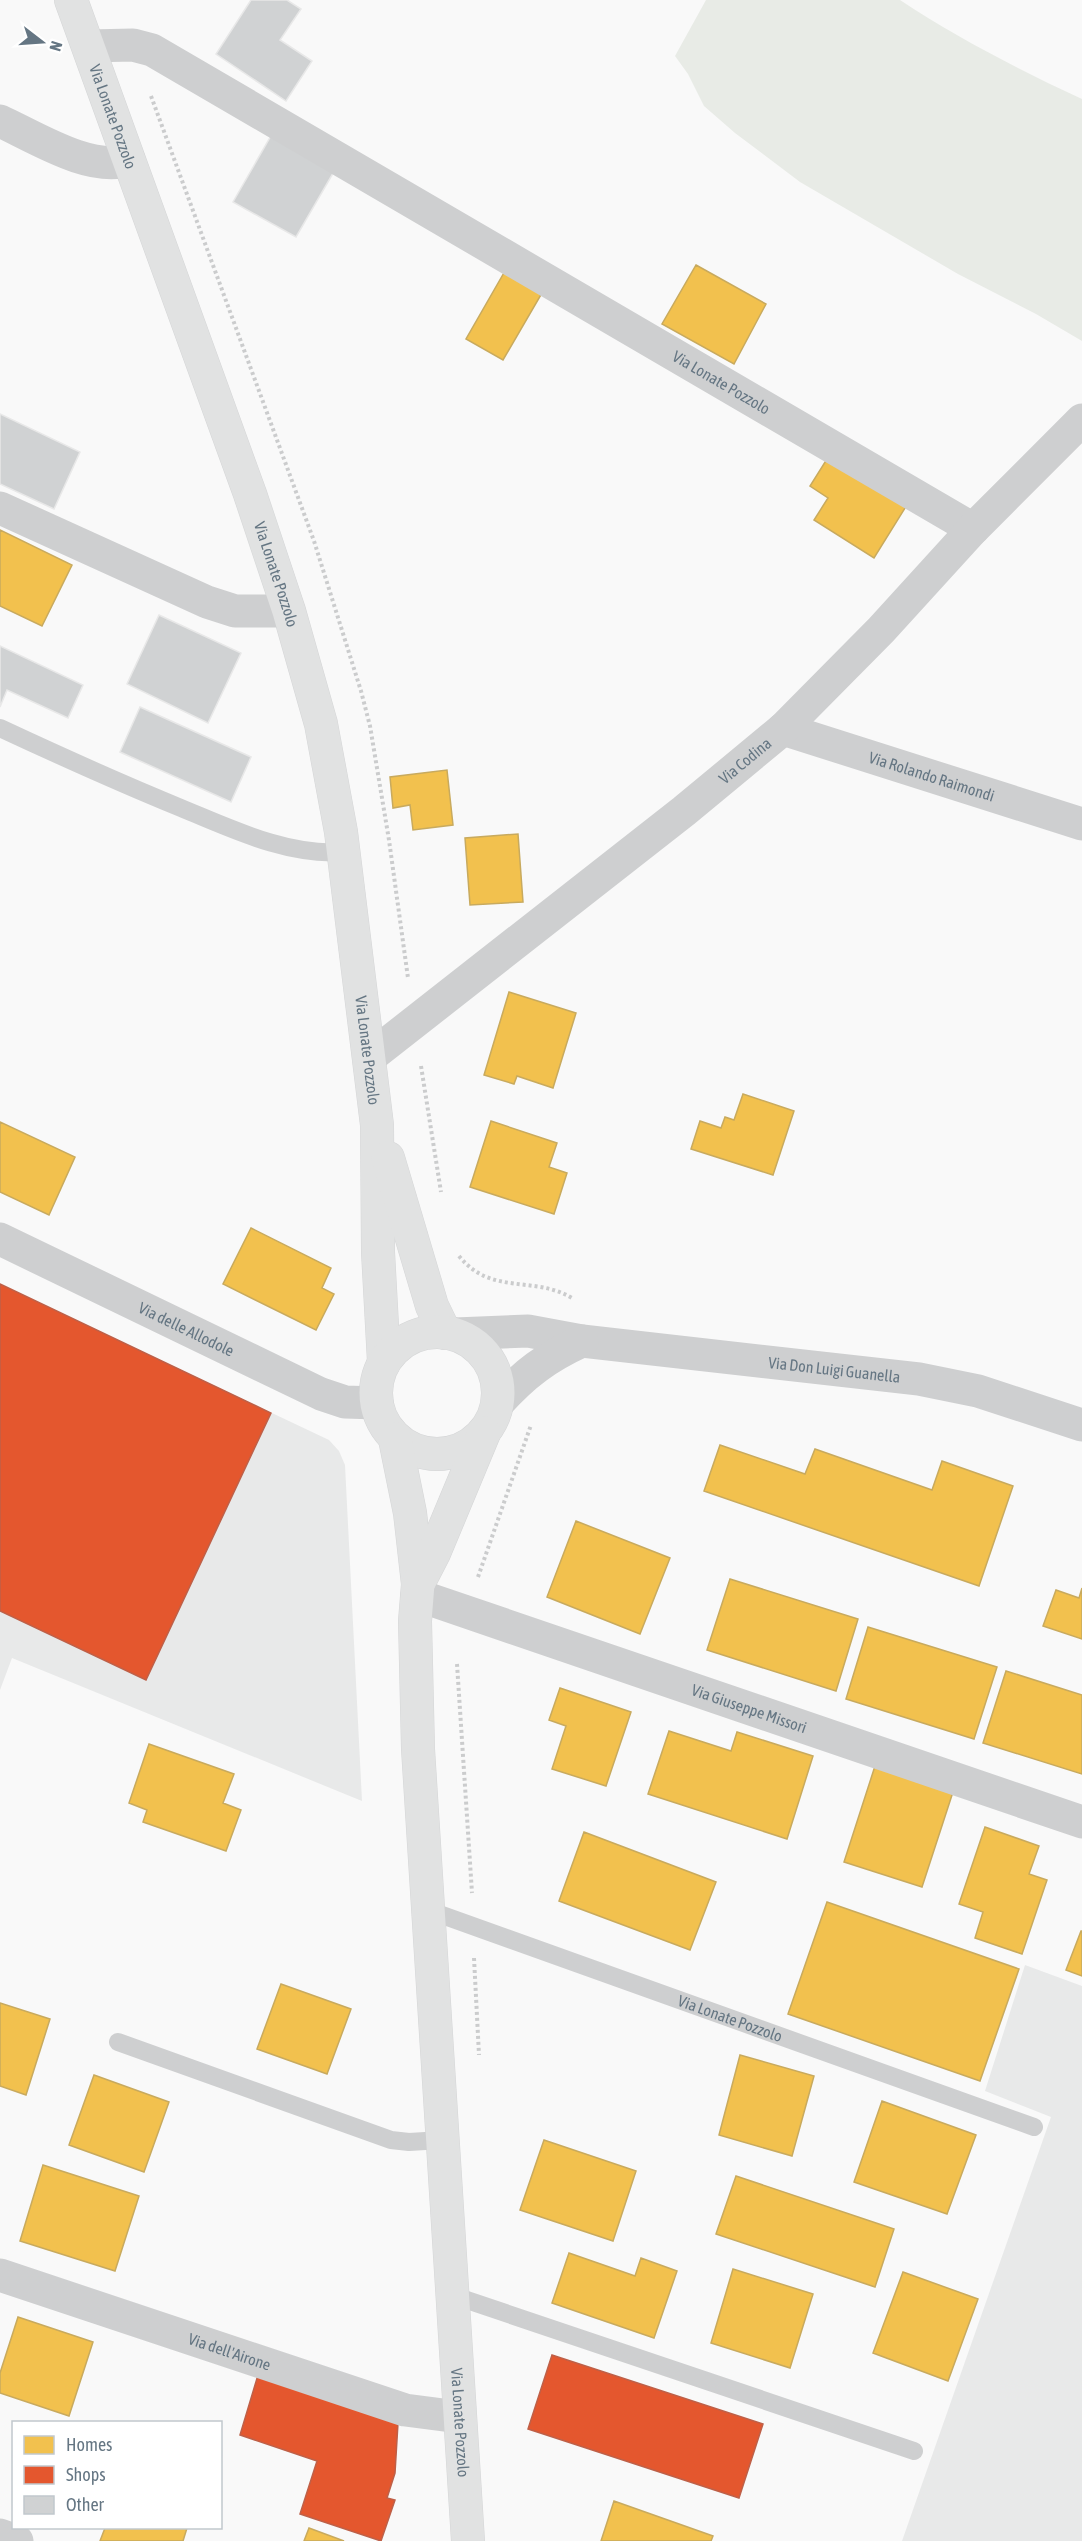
<svg xmlns="http://www.w3.org/2000/svg" width="1082" height="2541" font-family="'Asap Condensed',sans-serif">
  <rect width="100%" height="100%" fill="#f9f9f9"/>
  <path fill="#e8e9e9" d="M0,1284l329,156 10,11 6,14 17,336 -350,-143 -12,32z
    M1025,1965l57,21v555h-180l149,-424 -66,-26z"/>
  <path fill="#e8ebe6" d="M706,0h194c57,38 120,70 182,99v242l-46,-27 -78,-40 -158,-92 -65,-49 -31,-27 -16,-32 -13,-18z"/>
  <path fill="#f2c14e" stroke="#c8aa5e" stroke-width="1.5" d="M696,265l70,39 -32,60 -72,-40z
    M505,271l37,22 -39,67 -37,-21z
    M832,451l78,49 -36,58 -60,-38 14,-22 -18,-12z
    M0,530l72,35 -30,61 -42,-20z
    M447,770l6,55 -40,5 -3,-25 -17,3 -3,-31z
    M518,834l5,68 -53,3 -5,-67z
    M509,992l67,21 -23,75 -36,-12 -3,8 -30,-9z
    M743,1094l51,17 -21,64 -82,-26 9,-28 21,7 4,-11 9,3z
    M491,1121l66,22 -8,24 18,6 -13,41 -84,-27z
    M0,1122l75,35 -26,58 -49,-23z
    M251,1228l80,40 -9,20 12,6 -18,36 -93,-46z
    M720,1445l85,29 10,-25 117,41 10,-29 71,25 -34,100 -275,-95z
    M576,1521l94,37 -30,76 -93,-37z
    M730,1579l128,40 -22,72 -129,-41z
    M1082,1588v51l-39,-13 13,-36 23,8z
    M868,1627l129,40 -23,72 -128,-40z
    M1006,1671l76,24v79l-99,-31z
    M560,1688l71,24 -25,74 -54,-17 14,-43 -17,-6z
    M669,1731l62,20 6,-19 76,24 -26,83 -139,-45z
    M149,1744l85,30 -11,29 18,7 -15,41 -83,-29 4,-12 -18,-7z
    M875,1766l78,26 -31,95 -78,-25z
    M985,1827l54,19 -10,28 18,6 -25,74 -47,-16 8,-26 -24,-8z
    M584,1832l132,50 -26,68 -131,-49z
    M827,1902l192,67 -39,112 -192,-67z
    M1081,1931h1v45l-16,-6z
    M281,1984l70,25 -24,65 -70,-25z
    M0,2003l50,16 -24,76 -26,-9z
    M740,2055l74,21 -22,80 -73,-21z
    M94,2075l75,27 -25,70 -75,-27z
    M882,2101l94,34 -29,79 -93,-32z
    M544,2140l92,31 -23,70 -93,-31z
    M43,2165l96,31 -24,75 -95,-30z
    M736,2176l158,53 -19,58 -159,-53z
    M569,2253l66,23 6,-18 36,13 -23,67 -102,-35z
    M733,2269l80,25 -23,74 -79,-25z
    M903,2272l75,27 -30,82 -75,-28z
    M18,2317l75,25 -24,74 -69,-23v-20z
    M614,2501l99,35 -2,5h-110z
    M105,2528h82l-4,13h-83z
    M309,2528l35,13h-40z"/>
  <path fill="#e4572e" stroke="#be6048" stroke-width="1.5" d="M0,1284l271,129 -125,267 -146,-69z
    M552,2355l211,69 -24,74 -211,-69z
    M258,2375l140,48 -3,50 -8,25 8,2 -14,41 -81,-27 17,-53 -77,-26z"/>
  <path fill="#d0d2d3" stroke="#e8e8e8" stroke-width="1.5" d="M251,0h36l14,9 -21,31 32,21 -26,40 -70,-47z
    M276,127l63,36 -43,74 -63,-35z
    M0,414l80,38 -26,57 -54,-25z
    M159,615l82,38 -33,70 -81,-39z
    M0,646l83,39 -15,33 -61,-28 -7,17z
    M140,707l111,50 -20,45 -111,-50z"/>
  <g fill="none" stroke-linecap="round" stroke-linejoin="round">
    <defs>
      <g id="secondary">
        <path id="s9" d="M71,0l179,494 39,117 32,113 20,108 36,293 1,127 6,110"/>
        <path d="M388,1158l44,148 13,27"/>
        <circle cx="437" cy="1393" r="61"/>
        <path id="s10" d="M395,1439l15,74 8,71 -3,37 3,128 50,792"/>
        <path d="M418,1584l16,-31 50,-120"/>
      </g>
    </defs>
    <use href="#secondary" stroke="#d5d6d7" stroke-width="34"/>
    <path stroke="#cbcccd" stroke-width="4" stroke-dasharray="3 3" stroke-linecap="butt" d="M151,96l163,445 47,150 9,35 19,114 19,138
      M421,1066l20,126
      M459,1256c32,40 74,19 113,42
      M478,1577l53,-152
      M457,1664l15,229
      M474,1958l5,97"/>
    <g stroke="#cecfd0" stroke-width="18">
      <path d="M0,728c60,28 120,55 181,80 51,21 106,48 162,44"/>
      <path id="s1" d="M428,1910l606,217"/>
      <path d="M118,2042l273,98 18,2 33,-2"/>
      <path d="M452,2295l462,156"/>
    </g>
    <g stroke="#cecfd0" stroke-width="33">
      <path id="s2" d="M89,46l44,-1 19,5 821,479"/>
      <path d="M0,121c35,16 91,52 129,39"/>
      <path d="M0,508l207,94 28,9h54"/>
      <path id="s3" d="M783,729l299,95"/>
      <path id="s4" d="M370,1057l314,-246 99,-82 98,-99 92,-101 109,-109"/>
      <path id="s5" d="M0,1239l321,155 24,8 32,1"/>
      <path id="s6" d="M455,1334l73,-3 54,10 337,38 59,12 104,34"/>
      <path d="M498,1403c26,-29 49,-46 84,-62"/>
      <path id="s7" d="M417,1595l665,227"/>
      <path id="s8" d="M0,2275l405,135 54,7"/>
      <path d="M0,2535l17,6"/>
    </g>
    <use href="#secondary" stroke="#e1e2e2" stroke-width="33"/>
  </g>
  <g text-anchor="middle" dominant-baseline="central" stroke-width="6" stroke-linejoin="round" paint-order="stroke">
    <g font-size="16" fill="#657683" stroke="#fff">
      <text stroke="none"><textPath href="#s9" startOffset="124">Via Lonate Pozzolo</textPath></text>
      <text stroke="none"><textPath href="#s2" startOffset="723">Via Lonate Pozzolo</textPath></text>
      <text stroke="none"><textPath href="#s9" startOffset="610">Via Lonate Pozzolo</textPath></text>
      <text stroke="none"><textPath href="#s4" startOffset="478">Via Codina</textPath></text>
      <text stroke="none"><textPath href="#s3" startOffset="156">Via Rolando Raimondi</textPath></text>
      <text stroke="none"><textPath href="#s9" startOffset="1096">Via Lonate Pozzolo</textPath></text>
      <text stroke="none"><textPath href="#s5" startOffset="207">Via delle Allodole</textPath></text>
      <text stroke="none"><textPath href="#s6" startOffset="382">Via Don Luigi Guanella</textPath></text>
      <text stroke="none"><textPath href="#s7" startOffset="351">Via Giuseppe Missori</textPath></text>
      <text stroke="none"><textPath href="#s1" startOffset="321">Via Lonate Pozzolo</textPath></text>
      <text stroke="none"><textPath href="#s8" startOffset="242">Via dell'Airone</textPath></text>
      <text stroke="none"><textPath href="#s10" startOffset="987">Via Lonate Pozzolo</textPath></text>
    </g>
  </g>
  <rect x="12" y="2421" width="210" height="108" fill="#ffffff" stroke="#c1c8cd" stroke-width="1.5"/>
  <rect x="24" y="2436" width="30" height="18" fill="#f2c14e" stroke="#c1c8cd" stroke-width="1.5"/>
  <text x="66" y="2451" font-size="18" fill="#657683">Homes</text>
  <rect x="24" y="2466" width="30" height="18" fill="#e4572e" stroke="#c1c8cd" stroke-width="1.5"/>
  <text x="66" y="2481" font-size="18" fill="#657683">Shops</text>
  <rect x="24" y="2496" width="30" height="18" fill="#d0d2d3" stroke="#c1c8cd" stroke-width="1.5"/>
  <text x="66" y="2511" font-size="18" fill="#657683">Other</text>
  <g transform="translate(42 42) rotate(107)" stroke="#ffffff" stroke-width="4.5" paint-order="stroke">
  <path d="M0-4.5L10 22L0 15L-10 22Z" fill="#657683"/>
  <text y="-9" font-size="16" font-weight="bold" text-anchor="middle" fill="#657683">N</text>
  </g>
</svg>
